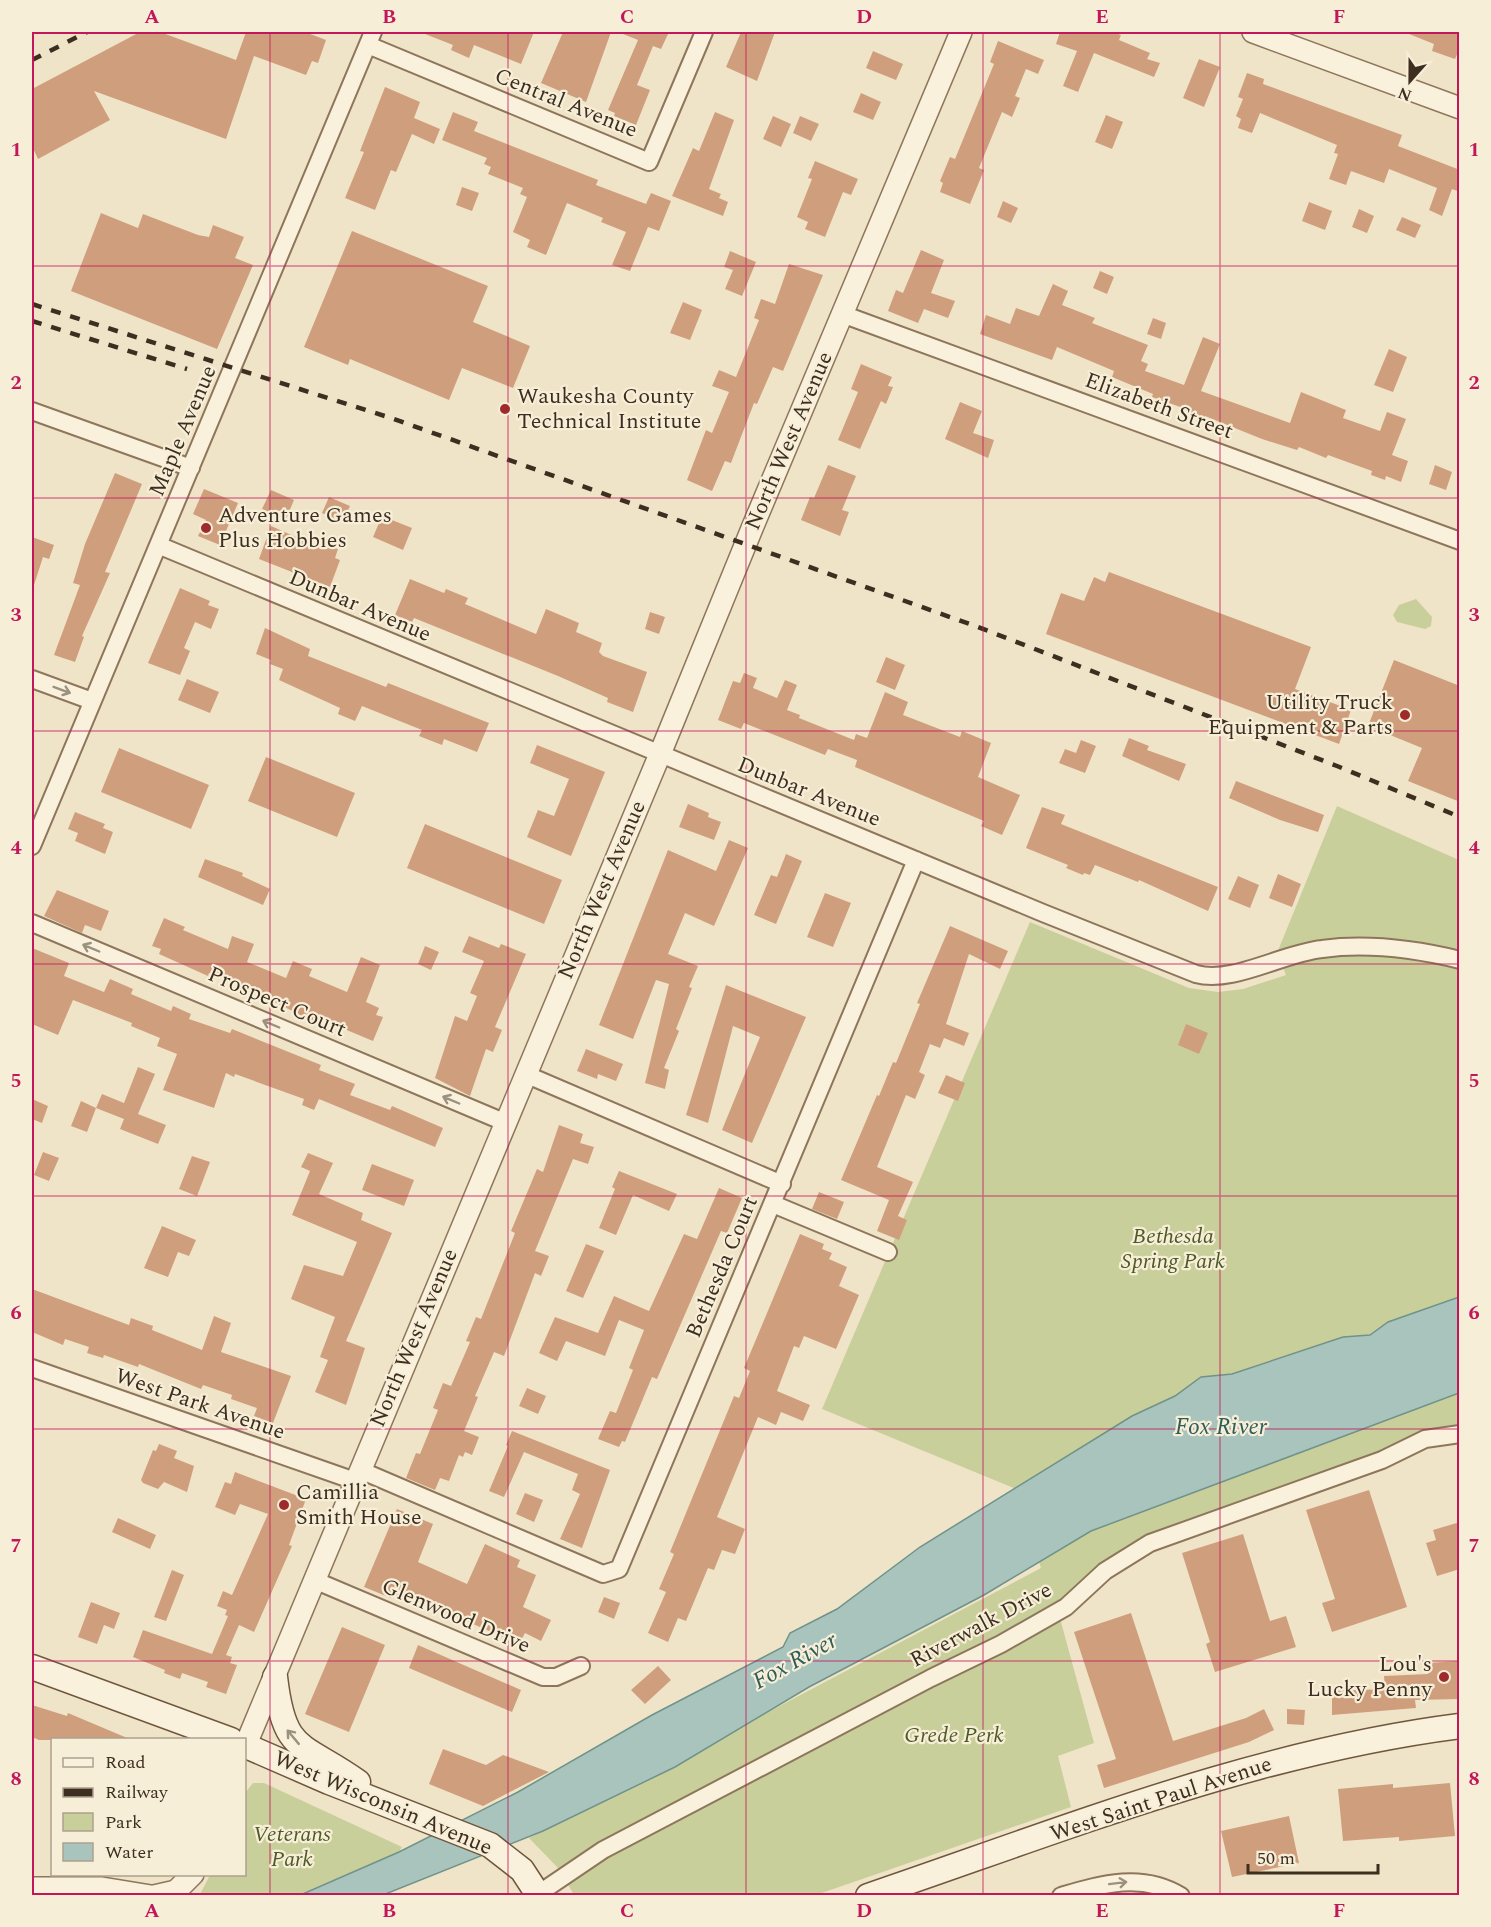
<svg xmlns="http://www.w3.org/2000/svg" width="1491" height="1927" font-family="Spectral,serif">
  <rect width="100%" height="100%" fill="#f0e4c8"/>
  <path fill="#c9cf9b" d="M1416,599l16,18 -1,9 -6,3 -28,-7 -4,-7 6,-10z
    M1337,806l122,54v566l-44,8 -29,18 -194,67 -52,21 -85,68 6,14 33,121 -36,13 13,51 -255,88h-242l-15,-26 -30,-31 512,-270 -25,-79 -194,-80 208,-487 159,66 29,4 25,-3 43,-14 -9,-22z
    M253,1783h11l138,64 -3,5 -101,43 -99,1 11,-21 34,-1 1,-81z"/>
  <path fill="#a9c4bc" stroke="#6f938a" stroke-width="1.5" d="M1459,1297v96l-368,138 -107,64 -175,92 -134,80 -132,64 -160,64 -85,1 101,-44 119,-60 134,-77 131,-68 7,-14 47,-24 83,-62 212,-131 43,-20 26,-19 31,-3 111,-37 27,-2 18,-13z"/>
  <path fill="#cf9f7d" d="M140,32h20l76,28 10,-28h59l21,8 -8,23 -6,-2 -6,14 -52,-19 -28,83 -132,-48 16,29 -72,39 -6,-13v-57z
    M420,32h114l-13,32 -47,-19 -5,13 -18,-8 2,-5z
    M563,32h48l-25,70 -45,-19z
    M618,32h51l-8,17 -8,-3 -16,39 13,5 -14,35 -22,-9 1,-3 -7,-3 30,-70z
    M741,32h34l-18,49 -31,-14z
    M1060,32h52l9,3 -2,5 31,13 -3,6 13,4 -6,14 -60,-24 -16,39 -15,-6 14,-35 -21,-7z
    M1404,32h56v16l-5,11 -23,-8 2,-7z
    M998,41l46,19 -6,14 -12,-5 -11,27 5,2 -8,19 -10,-5 -23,56 5,2 -14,34 -30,-12 3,-9 -3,-2 10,-24 5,2 39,-95 -4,-2z
    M873,51l30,13 -7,16 -30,-12z
    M1199,59l21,8 -16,40 -21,-9z
    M1247,73l17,6 -1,5 139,51 -4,11 62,24v22l-8,-3 -10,27 -13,-6 8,-22 -48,-19 -5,14 -33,-12 -5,14 -17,-6 9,-25 -4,-1 3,-8 -77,-32 -8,20 -14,-5 3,-9 -5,-3 7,-17 -5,-2z
    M385,87l35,15 -6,16 26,11 -6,15 -22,-10 -16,38 -5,-2 -16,40 -30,-12 19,-46 -4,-1z
    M861,93l20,9 -8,18 -20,-8z
    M453,112l25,10 -4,9 124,49 -2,5 50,19 5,-11 20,8 -12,30 -11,-4 -18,44 -18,-6 14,-33 -25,-10 2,-4 -36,-15 -21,52 -19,-8 3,-7 -17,-8 14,-35 -7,-3 3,-6 -35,-14 3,-7 -7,-3 3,-6 -45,-18z
    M715,112l19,8 -25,69 12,5 -2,4 9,4 -5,14 -51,-20 21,-48 6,3z
    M1106,115l17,7 -11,27 -17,-7z
    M773,116l18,8 -10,23 -18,-8z
    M800,116l19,8 -8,17 -18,-8z
    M815,161l43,18 -7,16 -8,-3 -18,45 -20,-8 3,-7 -11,-5 15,-38 -4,-1z
    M462,187l17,6 -7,18 -16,-6z
    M1003,201l15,7 -7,15 -14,-6z
    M1309,202l23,9 -7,19 -23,-9z
    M1359,209l15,7 -7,17 -15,-6z
    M101,213l37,15 5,-14 55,21 11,2 4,-12 31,12 -9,21 18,7 -36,84 -146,-58z
    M1402,217l19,8 -6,13 -19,-8z
    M352,231l136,55 -15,36 57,24 -17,42 -51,-20 -13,32 -99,-41 -2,6 -44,-18z
    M921,250l23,10 -13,33 24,8 -7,17 -24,-9 -6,14 -30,-12 8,-21 7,3z
    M730,251l26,11 -14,34 -17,-7 8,-19 -9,-3z
    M789,264l34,11 -40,96 -10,-4 -16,37 -3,-1 -23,60 -6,-2 -13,30 -25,-11 19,-50 6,3 17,-41 -17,-6 7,-16 17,7 23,-57 -5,-2 7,-19 14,5z
    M1100,271l14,6 -7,17 -14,-6z
    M1053,284l15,7 -6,14 33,13 -3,5 56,22 -7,16 7,3 -3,7 39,14 19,-48 17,7 -19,47 89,32 11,-31 45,18 -3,8 37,13 7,-19 19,7 -14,36 16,6 -7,21 -15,-6 -1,4 -14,-5 1,-4 -44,-16 -2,3 -27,-11 -2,3 -35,-11 -57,-23 -2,5 -18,-7 1,-5 -34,-12 1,-3 -41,-17 2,-6 -57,-24 -5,13 -72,-26 6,-19 24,9 6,-16 23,8z
    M683,302l19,8 -12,30 -20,-7z
    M1153,318l13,5 -5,16 -14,-5z
    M1389,349l18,8 -14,35 -19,-7z
    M861,364l31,13 -4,9 5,1 -7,17 -5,-3 -21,48 -22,-9 20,-48 -7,-3z
    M960,402l22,9 -9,22 21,7 -6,18 -43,-19z
    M828,465l28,11 -14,34 7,2 -9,24 -39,-16 9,-23 4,1z
    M1435,465l17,7 -6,18 -17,-6z
    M115,473l27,11 -37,88 5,1 -28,63 2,1 -9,25 -21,-7 26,-70 -7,-2 12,-39z
    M204,489l34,14 -18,42 -22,-9 8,-16 -13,-6z
    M271,490l23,10 -8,19 -24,-10z
    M329,497l21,9 -7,16 -21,-9z
    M382,516l30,12 -9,22 -30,-13z
    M271,526l50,22 2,-4 15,5 -3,9 5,2 -10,27 -71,-28z
    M32,537l22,8 -5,14 -6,-2 -9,28h-2z
    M1109,572l202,75 -16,42 56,21 -12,34 -293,-110 15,-41 23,8 10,-24 11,5z
    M410,579l34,14 2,-4 22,9 -3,6 71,30 10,-25 33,14 -3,9 26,11 -3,9 4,4 44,16 -14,40 -26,-10 1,-4 -50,-22 -144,-58 -2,4 -17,-7z
    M180,588l30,13 -2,4 11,4 -8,20 -16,-7 -11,26 6,3 -10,24 -32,-12z
    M650,612l15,5 -6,17 -14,-5z
    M265,628l45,21 -2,7 78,31 2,-4 101,40 -12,29 -33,-13 -2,6 -23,-9 3,-6 -60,-24 -7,15 -17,-7 2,-6 -61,-28 4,-11 -13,-5 1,-4 -15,-6z
    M886,657l19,8 -10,25 -19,-8z
    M1394,660l66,26v116l-52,-21 14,-33 -54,-22z
    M744,673l13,5 -4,10 24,10 8,-18 12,5 -10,25 13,5 -1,3 55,22 2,-6 11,4 18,-46 23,10 -5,13 57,22 2,-6 29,12 -13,34 42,18 -18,40 -21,-9 3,-5 -129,-54 2,-7 -29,-11 -3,6 -81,-32 -3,6 -23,-9 15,-39 7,2z
    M187,679l32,13 -9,21 -32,-13z
    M1129,738l20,8 -2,4 39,14 -7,17 -57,-25z
    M1081,740l15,6 -11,27 -26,-10 6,-14 11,4z
    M537,745l68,27 -34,84 -44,-19 11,-27 16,6 15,-37 -39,-16z
    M119,748l90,37 -18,44 -90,-37z
    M266,757l89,36 -18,44 -89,-36z
    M1236,781l88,34 -6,17 -38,-12 -51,-22z
    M688,804l21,9 -1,4 13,5 -7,18 -35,-13z
    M1042,807l23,8 -4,9 157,63 -10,24 -69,-31 -1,2 -43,-17 -5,10 -6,-2 -1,2 -17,-7 2,-3 -42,-17z
    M75,812l30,12 -2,4 10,4 -8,22 -30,-13 3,-8 -10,-4z
    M425,824l137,56 -18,44 -137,-56z
    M729,840l19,8 -34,78 -29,-13 -17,41 30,12 -9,21 3,1 -16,41 3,2 -15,37 5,2 -4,19 -20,-6 24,-99 -13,-4 -23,59 -34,-14 69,-175 48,21z
    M786,854l16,7 -26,63 -22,-9 17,-40 6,2z
    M205,859l38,14 -1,3 28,13 -7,16 -65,-28z
    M1278,874l23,10 -9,23 -23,-9z
    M1238,876l21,9 -9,23 -22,-9z
    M57,890l52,21 -8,20 -16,-6 -3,8 -38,-17z
    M825,893l26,10 -18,44 -26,-10z
    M164,918l21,9 -2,3 45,19 4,-13 22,8 -7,18 39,16 7,-17 19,8 -3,7 38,16 14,-35 19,8 -14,37 13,6 -3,7 7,2 -10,24 -55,-23 -2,5 -69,-35 -38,-15 -1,3 -49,-22 2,-5 -9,-3z
    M950,926l58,25 -8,18 -31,-15 -23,70 23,9 -5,13 -20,-8 -4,10 -10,-4 -11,28 6,3 -10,24 -9,-4 -29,72 36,15 -15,34 9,4 -8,20 -22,-9 12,-31 -48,-20 36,-85 2,1 14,-34 3,1 24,-59 -3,-1z
    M469,936l30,12 2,-4 25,10 -31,73 7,3 -9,22 -7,-3 -16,47 -35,-18 20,-62 12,5 10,-25 -7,-3 14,-32 -22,-9z
    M425,946l14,6 -8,18 -13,-6z
    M32,948l37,15 -5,13 40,16 6,-13 23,10 -2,5 40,17 2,-5 18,8 -2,5 41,14 2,-4 89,36 -2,5 36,14 -5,11 40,15 2,-4 51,22 -8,19 -116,-48 -5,11 -12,-5 2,-6 -69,-25 -1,3 -8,-4 -12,35 -51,-18 14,-36 -20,-8 3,-8 -29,-12 1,-3 -59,-23 -15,35 -26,-11z
    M726,985l80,32 -54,126 -30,-13 38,-93 -27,-11 -25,97 -22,-8z
    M1186,1024l22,9 -9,21 -21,-9z
    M586,1049l37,15 -7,17 -18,-7 -1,5 -20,-8z
    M138,1067l17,7 -17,40 28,11 -8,19 -38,-15 4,-10 -28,-11 6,-14 22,9z
    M946,1075l19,8 -7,18 -20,-8z
    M32,1099l16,7 -6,17 -10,-4z
    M81,1101l15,7 -9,24 -16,-6z
    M559,1125l24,9 -3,9 14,4 -6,17 -15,-5 -38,92 14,5 -8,20 -6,-3 -31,83 -10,-4 -19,44 3,1 -14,34 15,6 -7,18 -7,-3 -2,5 -4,-2 -10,26 -9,-3 -5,12 -29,-12 10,-25 4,1 18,-44 -5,-2 10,-25 8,3 19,-44 -4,-1 10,-24 5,2 34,-86 -4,-2 26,-62 6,3z
    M43,1152l16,6 -10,23 -15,-6z
    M308,1153l25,10 -14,31 44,19 -2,7 31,13 -46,108 19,7 -19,57 -31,-13 13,-32 -8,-3 15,-40 -44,-18 13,-34 39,11 14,-34 -65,-27 18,-44 -9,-4z
    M192,1156l18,6 -13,34 -18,-7z
    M372,1164l42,16 -10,26 -42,-16z
    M619,1171l58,23 -8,17 -36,-16 -17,40 -17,-7 16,-39 -3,-2z
    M719,1188l23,10 -15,35 -6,-2 -64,148 -5,-2 -27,65 -3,-1 -3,6 -21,-8 12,-28 6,2 17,-43 -4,-2 15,-38 -25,-10 -14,36 -39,-15 -9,20 -18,-8 16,-36 43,16 16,-37 35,15 35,-77 13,5z
    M819,1192l25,10 -7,17 -25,-10z
    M162,1226l34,14 -7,16 -11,-4 -10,25 -24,-9z
    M800,1234l24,10 -2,5 10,4 -3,6 18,8 -8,19 20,9 -23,54 -32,-13 -5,12 -5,-2 -17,45 33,14 -7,16 -22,-9 -5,13 -18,-8 -41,100 28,12 -10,25 -13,-4 -8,20 -6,-2 -22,53 -8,-3 -10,24 -20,-9 18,-41 -7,-3 15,-35 -4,-2 64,-156 5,2 11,-27 -6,-3z
    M586,1244l18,7 -21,47 -17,-7z
    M32,1289l97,36 2,-7 22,8 -1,4 50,20 12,-34 17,7 -10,29 70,24 -18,47 -19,-7 3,-8 -26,-9 1,-4 -29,-10 -2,4 -62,-25 -1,3 -34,-12 -1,3 -16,-5 2,-6 -24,-8 -2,6 -31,-13z
    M527,1388l19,8 -8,18 -19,-8z
    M512,1431l98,39 -28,78 -22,-9 20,-45 -8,-4 6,-16 -54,-22 -20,45 -15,-6 19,-45 -2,-1z
    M159,1444l18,7 -3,7 20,8 -7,26 -23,-10 -6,7 -15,-6 -2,-3 12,-30 3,1z
    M235,1472l71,27 -17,46 3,1 -38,86 -15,-7 -13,30 6,2 -2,6 7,2 -11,29 -20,-7 2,-5 -26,-9 -2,6 -16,-6 1,-3 -32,-13 10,-27 69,24 16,-38 -3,-1 2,-5 -10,-4 6,-15 9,4 36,-81 -28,-10 -5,11 -20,-8 10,-25 6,2z
    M1369,1490l38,117 -75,25 -10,-29 13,-4 -29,-89z
    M525,1493l18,7 -9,22 -18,-8z
    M397,1509l36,15 -15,38 49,22 18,-40 35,16 -3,7 19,8 -13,32 28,13 -10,21 -16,-8 -6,11 -113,-49 -2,4 -12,-5 -1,4 -27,-11z
    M118,1518l38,17 -6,14 -38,-17z
    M1460,1522v47l-23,7 -11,-33 10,-3 -3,-10z
    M1243,1534l27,87 16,-5 10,31 -81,25 -9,-28 4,-2 -28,-89z
    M172,1570l12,5 -18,46 -12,-4z
    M604,1597l16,6 -6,16 -16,-7z
    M91,1602l29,11 -6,16 -10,-4 -7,19 -19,-7z
    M1131,1613l42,128 73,-23 18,-9 10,21 -25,12 -145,46 -7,-23 19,-6 -42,-127z
    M342,1627l43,18 -36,87 -44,-18z
    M418,1645l103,45 -9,22 -103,-44z
    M1460,1661v38l-45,1 1,8 -84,7v-24l53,-2 -1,-13 44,-2 -1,-11z
    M658,1666l13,14 -26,24 -14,-14z
    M32,1705l35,11 1,-3 64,27h-93l-7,-3z
    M1287,1709l18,1 -1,15 -17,-1z
    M443,1749l43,16 17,-10 46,17 -66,34 -54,-22z
    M1450,1783l5,53 -56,5v-4l-56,4 -5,-52 55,-5v4z
    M1289,1816l10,47 -67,14 -11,-46z"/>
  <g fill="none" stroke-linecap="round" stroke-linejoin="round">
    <defs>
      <path id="minor" d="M368,45l281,117 55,-130
        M842,314l618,227
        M32,411l159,57
        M158,545l885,368 153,61c37,10 87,-21 126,-25 45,-6 93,0 138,11
        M32,679l60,22
        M32,846l341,-814
        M32,923l472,199
        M525,1074l257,110
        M773,1204l115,48
        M32,1368l323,113
        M360,1470l243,104 16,-5 297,-709
        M314,1580l229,97h13l25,-11
        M538,1894l65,-44 328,-172 70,-34 65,-37 39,-36 45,-28 232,-83 43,-21 35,-5
        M1061,1896c41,-12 81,-24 120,0"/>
      <path id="tertiary" d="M1253,32l207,76
        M244,1749l416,-995 93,-228 208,-494
        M32,1888h70l49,8
        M154,1896l22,-5 17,-17"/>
      <path id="secondary" d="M32,1667l199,73
        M275,1677c9,78 27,65 83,105
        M244,1745l85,37 161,63 32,25 17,26
        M868,1896c194,-66 387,-144 592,-170"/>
    </defs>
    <use href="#minor" stroke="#8d765c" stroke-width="20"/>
    <use href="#tertiary" stroke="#8d765c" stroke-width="24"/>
    <use href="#secondary" stroke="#6f573f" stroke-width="27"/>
    <use href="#minor" stroke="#faf1dc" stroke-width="16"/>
    <use href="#tertiary" stroke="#faf1dc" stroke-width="21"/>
    <use href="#secondary" stroke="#faf1dc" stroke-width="24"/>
    <path stroke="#3d2e20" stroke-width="4.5" stroke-dasharray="10 10" stroke-linecap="butt" d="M32,60l55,-28
      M32,304l359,114 587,209 359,139 123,51
      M32,321l155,48"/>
  </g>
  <defs><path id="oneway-shaft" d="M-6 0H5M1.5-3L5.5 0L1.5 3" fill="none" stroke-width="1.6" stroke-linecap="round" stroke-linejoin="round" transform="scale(1.5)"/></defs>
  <g stroke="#9c907e">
    <use href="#oneway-shaft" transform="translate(62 690) rotate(20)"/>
    <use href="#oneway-shaft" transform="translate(91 948) rotate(-157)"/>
    <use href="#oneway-shaft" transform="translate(271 1024) rotate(-157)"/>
    <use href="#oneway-shaft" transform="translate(451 1100) rotate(-157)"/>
    <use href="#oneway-shaft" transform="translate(293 1737) rotate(-130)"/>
    <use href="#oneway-shaft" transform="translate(1118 1883) rotate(-7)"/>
  </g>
  <path fill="none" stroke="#c2185b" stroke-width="1.5" stroke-opacity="0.55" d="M270,32v1864M508,32v1864M746,32v1864M983,32v1864M1220,32v1864M32,266h1428M32,498h1428M32,731h1428M32,964h1428M32,1196h1428M32,1429h1428M32,1661h1428"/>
  <g fill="#9e2a2b" stroke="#f7eed8" stroke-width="2">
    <circle cx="505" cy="409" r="6"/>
    <circle cx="206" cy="528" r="6"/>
    <circle cx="1405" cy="715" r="6"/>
    <circle cx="284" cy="1505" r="6"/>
    <circle cx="1444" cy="1677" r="6"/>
  </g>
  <g text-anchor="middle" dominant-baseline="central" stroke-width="4.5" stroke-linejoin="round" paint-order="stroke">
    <g font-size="22" fill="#3d2e20" stroke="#f7eed8">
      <text transform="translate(566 103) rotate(22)">Central Avenue</text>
      <text transform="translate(1159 406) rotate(20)">Elizabeth Street</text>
      <text transform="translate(183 431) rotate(-67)">Maple Avenue</text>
      <text transform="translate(789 441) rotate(-67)">North West Avenue</text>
      <text transform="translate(360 606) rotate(23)">Dunbar Avenue</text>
      <text transform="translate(809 792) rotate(22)">Dunbar Avenue</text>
      <text transform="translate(602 890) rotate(-67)">North West Avenue</text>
      <text transform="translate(277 1002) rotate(23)">Prospect Court</text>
      <text transform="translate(722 1267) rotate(-67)">Bethesda Court</text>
      <text transform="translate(414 1338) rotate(-67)">North West Avenue</text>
      <text transform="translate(200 1404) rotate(19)">West Park Avenue</text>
      <text transform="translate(456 1616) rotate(23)">Glenwood Drive</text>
      <text transform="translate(981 1625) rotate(-28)">Riverwalk Drive</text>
      <text transform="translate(1161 1799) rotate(-18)">West Saint Paul Avenue</text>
      <text transform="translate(383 1803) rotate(23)">West Wisconsin Avenue</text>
    </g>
    <g font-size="22" fill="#3d2e20" stroke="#f7eed8" text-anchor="start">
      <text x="517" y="396">Waukesha County<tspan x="517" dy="25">Technical Institute</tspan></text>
      <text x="218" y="515">Adventure Games<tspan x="218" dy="25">Plus Hobbies</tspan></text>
      <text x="1393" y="702" text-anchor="end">Utility Truck<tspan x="1393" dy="25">Equipment &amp; Parts</tspan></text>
      <text x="296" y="1492">Camillia<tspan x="296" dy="25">Smith House</tspan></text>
      <text x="1432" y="1664" text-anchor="end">Lou's<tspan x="1432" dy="25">Lucky Penny</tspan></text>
    </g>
    <g font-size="22" font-style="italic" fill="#4d5a26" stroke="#f7eed8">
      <text x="1173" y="1236">Bethesda<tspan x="1173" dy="25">Spring Park</tspan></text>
      <text x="954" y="1735">Grede Perk</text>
      <text x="292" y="1834">Veterans<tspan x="292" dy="25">Park</tspan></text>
    </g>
    <g font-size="24" font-style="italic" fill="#2f5d5a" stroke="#f7eed8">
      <text x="1221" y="1427">Fox River</text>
      <text transform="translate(795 1661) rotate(-29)">Fox River</text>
    </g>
  </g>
  <rect width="1491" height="1927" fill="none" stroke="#f7eed8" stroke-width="66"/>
  <rect x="51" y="1738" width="195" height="138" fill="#f7eed8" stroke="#ada18e" stroke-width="1.5"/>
  <rect x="63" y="1758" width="30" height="9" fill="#faf1dc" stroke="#ada18e" stroke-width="1.5"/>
  <text x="105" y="1768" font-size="18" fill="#3d2e20">Road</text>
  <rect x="63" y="1788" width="30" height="9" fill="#3d2e20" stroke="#ada18e" stroke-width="1.5"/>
  <text x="105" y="1798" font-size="18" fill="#3d2e20">Railway</text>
  <rect x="63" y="1813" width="30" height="18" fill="#c9cf9b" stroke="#ada18e" stroke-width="1.5"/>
  <text x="105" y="1828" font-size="18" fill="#3d2e20">Park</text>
  <rect x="63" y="1843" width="30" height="18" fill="#a9c4bc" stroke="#ada18e" stroke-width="1.5"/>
  <text x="105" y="1858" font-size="18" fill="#3d2e20">Water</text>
  <g transform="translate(1410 81) rotate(201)" stroke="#f7eed8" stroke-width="4.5" paint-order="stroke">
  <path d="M0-4.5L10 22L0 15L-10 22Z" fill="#3d2e20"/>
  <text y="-9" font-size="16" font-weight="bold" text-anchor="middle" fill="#3d2e20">N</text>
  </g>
  <path d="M1248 1864v9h130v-9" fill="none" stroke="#3d2e20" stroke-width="3"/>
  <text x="1257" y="1864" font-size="18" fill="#3d2e20" stroke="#f7eed8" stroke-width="4.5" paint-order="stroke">50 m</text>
  <rect x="33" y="33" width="1425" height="1861" fill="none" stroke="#c2185b" stroke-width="2"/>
  <g font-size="20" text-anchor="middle" font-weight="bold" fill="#c2185b">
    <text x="152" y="23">A</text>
    <text x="389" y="23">B</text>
    <text x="627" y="23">C</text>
    <text x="864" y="23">D</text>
    <text x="1102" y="23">E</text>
    <text x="1339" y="23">F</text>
    <text x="16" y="156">1</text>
    <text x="1474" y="156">1</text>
    <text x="16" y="389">2</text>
    <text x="1474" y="389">2</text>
    <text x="16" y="621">3</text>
    <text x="1474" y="621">3</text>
    <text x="16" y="854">4</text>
    <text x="1474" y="854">4</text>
    <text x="16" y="1087">5</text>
    <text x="1474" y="1087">5</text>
    <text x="16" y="1319">6</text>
    <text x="1474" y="1319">6</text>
    <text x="16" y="1552">7</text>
    <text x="1474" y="1552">7</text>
    <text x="16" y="1785">8</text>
    <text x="1474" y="1785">8</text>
    <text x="152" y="1917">A</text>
    <text x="389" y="1917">B</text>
    <text x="627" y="1917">C</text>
    <text x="864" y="1917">D</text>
    <text x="1102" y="1917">E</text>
    <text x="1339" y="1917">F</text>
  </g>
</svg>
